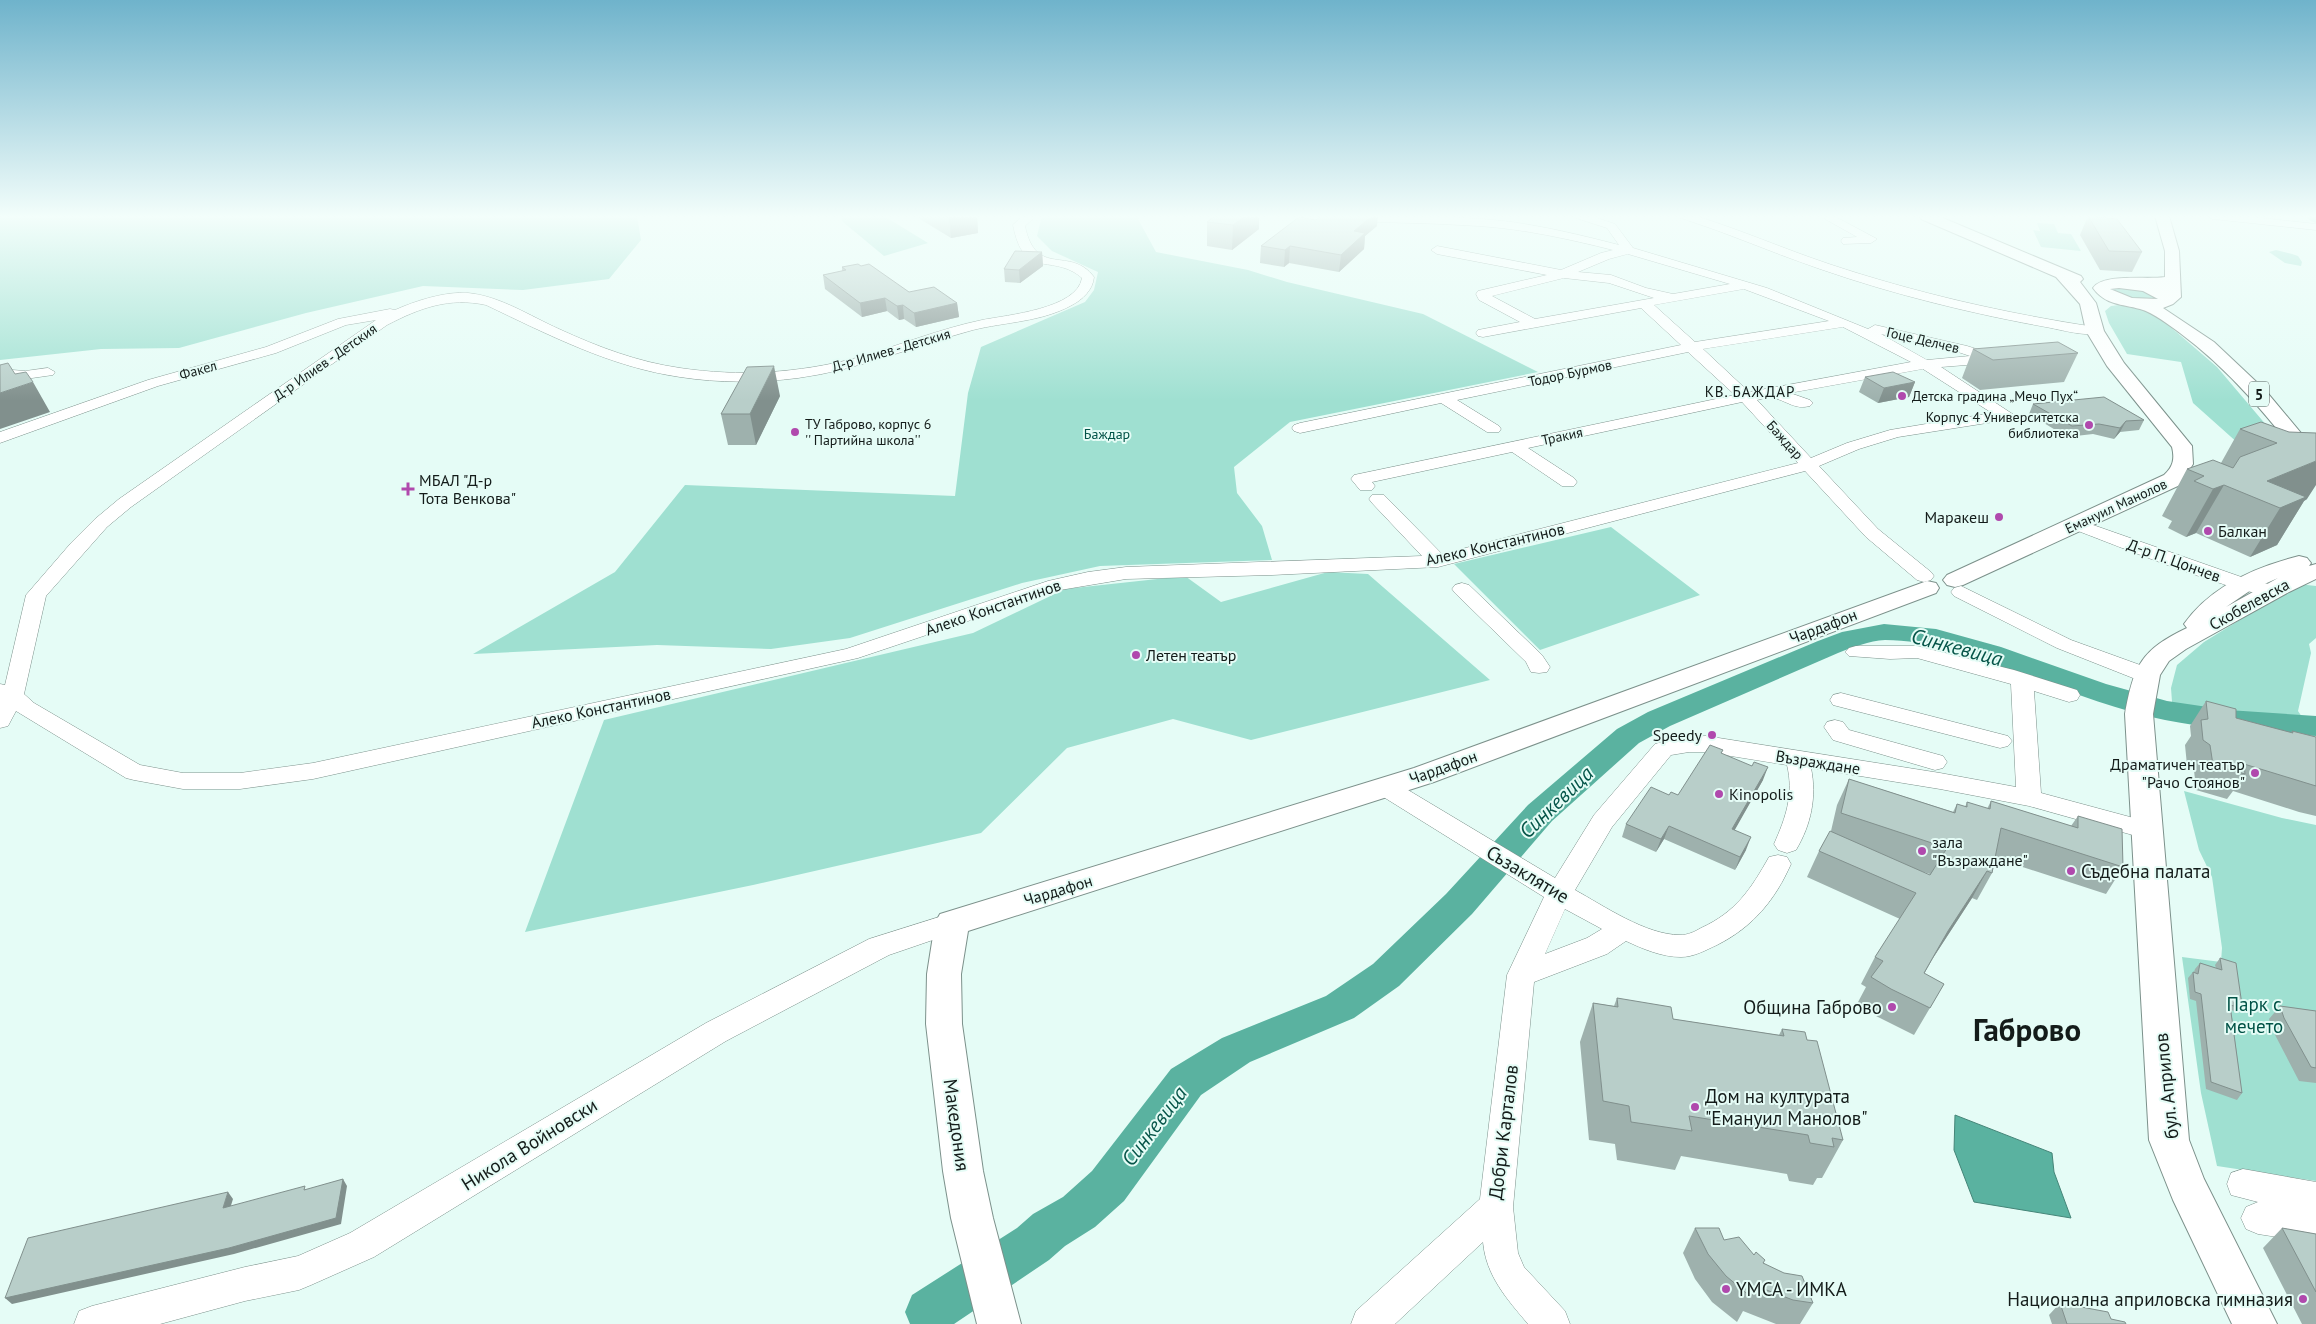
<svg xmlns="http://www.w3.org/2000/svg" width="2316" height="1324" font-family="'PT Sans',sans-serif">
  <rect width="100%" height="100%" fill="#e5fcf6"/>
  <path fill="#9fe0d1" d="M0,216h637l4,24 -32,39 -86,11 -100,-4 -117,27 -127,35 -78,1 -101,11z
    M846,216h38l44,27 -44,13 -41,-34 -2,-4z
    M1042,216h100l-4,3 18,33 92,18 39,12 136,32 115,58 -248,50 -56,45 3,26 25,33 10,34 -172,6 -78,17 -172,55 -79,11 -114,-4 -184,9 142,-82 70,-87 270,11 13,-103 13,-46 104,-45 9,-12 4,-18 -46,-21 -15,-15z
    M2037,223l17,1 4,9 13,1 10,17 -40,-4 -8,-17 7,1z
    M2276,250l16,4 6,2 4,6 -1,4 -16,-3 -16,-11z
    M2115,287l26,2 18,9 -2,1 -24,1 -21,-9z
    M2119,305l24,5 16,7 58,50 95,112 -54,-18 -65,-58 -12,-41 -54,-8 -18,-31 -4,-12 6,-5z
    M1611,527l89,68 -160,55 -86,-86z
    M1328,572l40,2 122,106 -239,60 -78,-21 -106,29 -86,85 -228,52 -228,47 79,-212 369,-87 92,-44 120,-13 36,26z
    M2298,584l18,2v52l-7,6 2,9 -13,58 18,27v16l-143,-39 -2,-27 6,-23 27,-23z
    M2184,791l98,27 34,7v356l-99,-15 -16,-73 -19,-136 39,5 1,-14 -10,-71 -13,-27z"/>
  <path fill="#5ab2a0" stroke="#458578" d="M1955,1115l97,38 2,19 17,46 -97,-16 -20,-52z"/>
  <g fill="none" stroke-linecap="round" stroke-linejoin="round">
    <path fill="#5ab2a0" fill-rule="evenodd" d="M2306,216h10v7l-5,-2z
      M1884,624l52,5 65,18 105,37 61,17 61,9 88,6v20c-50,-4 -101,-6 -151,-16 -53,-11 -104,-32 -155,-50 -40,-15 -82,-30 -125,-30 -16,1 -32,7 -47,13l-168,73 -31,17 -87,78 -80,93 -73,72 -45,32 -104,44 -49,33 -77,106 -29,26 -30,19 -16,14 -95,64h-44l-5,-12 7,-17 105,-67 16,-14 30,-17 29,-26 79,-102 51,-31 104,-42 47,-32 73,-70 82,-89 89,-76 31,-17 170,-71 24,-9z"/>
    <defs>
      <path id="minor" d="M1023,216h13l-11,10c11,53 45,19 69,51 -1,13 -12,23 -22,28 -30,17 -67,17 -99,25 -59,16 -115,40 -175,48 -39,5 -79,5 -118,-1 -69,-10 -131,-42 -194,-72 -37,-8 -66,3 -99,20l-256,182 -24,20 -61,69 -22,98 10,9 106,62 43,8h57l73,-10 533,-114 202,-68 40,-9 38,-5 296,-11 -50,-53 -3,-4 3,-4h12l58,59 356,-91 -56,-61 -214,46 46,30 3,4 -3,4h-12l-50,-34 -140,30 3,4 -3,4h-12l-9,-11 3,-4 381,-80 -47,-43 -231,48 42,26 2,3 -2,3h-12l-46,-29 -141,30 -6,-2 -2,-3 2,-3 6,-2 381,-78 -40,-37 -158,29 -5,-1 -2,-3 2,-3 42,-8 -41,-22 -3,-6 2,-3 69,-16 -110,-21 -6,-4 6,-4 124,24 40,-17 12,-3c-44,-11 -89,-21 -134,-24 -57,-4 -114,-3 -171,-7l-6,-3c67,0 135,-2 202,5 39,5 77,14 115,24l-12,-17 -31,-10 -2,-2h17l24,8 18,24 134,40 101,41 7,-4 92,21 38,12 2,3 -7,4 -15,-4 -6,3 -38,3 73,48 -2,3 -6,2 -108,17 -39,12 -40,17 59,63 53,43 3,4 -3,4 -7,2 -7,-2 -51,-43 -61,-66 -367,96 -166,8 -146,4 -66,11 -202,68 -545,121 -73,10h-57l-49,-9 -8,-2 -110,-67 -8,15 -8,2v-44l5,1 21,-90 45,-52 24,-24 24,-20 257,-179 -30,5 -70,28 -118,33 -158,57v-11l148,-52 118,-33 72,-28 52,-10 5,1c20,-9 51,-19 73,-17 32,3 62,23 91,36 39,18 79,33 121,39 59,9 119,5 176,-10 42,-12 83,-29 126,-38 25,-5 95,-11 100,-42 -30,-26 -58,4 -69,-53zM1628,254l102,30 -57,10 -27,-6 -35,-13 -33,-3 31,-13zM1564,278l45,5 45,15 -119,21 -43,-23zM1744,289l85,32 -134,21 -41,-37zM1843,327l68,35 -162,30 -46,-43zM1881,334l77,18 12,4 -43,4zM1923,369l69,44 -102,17 -43,13 -36,15 -54,-58c5,-1 12,-4 17,-2 13,3 21,12 36,8l3,-3 -3,-3 -20,-7z
        M1679,216h17c45,14 88,33 133,48 87,29 175,49 266,63l7,4c-6,8 -41,-1 -51,-3 -78,-14 -156,-33 -231,-59 -47,-16 -92,-36 -139,-51z
        M1820,216h14l43,23 -6,4 -28,1 -2,-3 2,-3 14,-1z
        M2207,216h36l73,8v6l-103,-11z
        M48,368l7,4 -2,3 -28,4 -25,-2v-8l25,2z
        M2076,519l171,60 34,8 3,4 -3,4c-28,7 -175,-54 -211,-67l-3,-4 3,-4z
        M1462,583l7,2 73,70 8,12 -3,5 -8,1 -8,-1 -5,-10 -71,-69 -3,-4 3,-4z
        M1961,586l110,54 83,30 3,5 -3,5 -8,2 -8,-2 -81,-32 -103,-52 -3,-4 3,-4z
        M1856,646h61l97,24 63,20 3,5 -3,5 -8,2 -35,-11 7,102 115,31 3,6 -3,6 -9,3 -118,-33 -89,-17 -129,-21c6,29 0,57 -15,82l-9,3 -9,-3 -4,-6c12,-27 20,-50 13,-79l-81,-13h-17l-18,3 -59,72 -37,63c29,16 71,45 105,45 8,0 14,-3 21,-7 35,-16 50,-39 68,-71l9,-2 9,2 4,7c-16,36 -38,63 -74,81 -11,5 -23,12 -36,12 -19,0 -38,-8 -55,-16l-19,13 -73,28 -21,225 5,46 6,14 41,44 5,13h-42c-21,-25 -42,-48 -45,-82l-88,82h-44l5,-13 124,-112 27,-224 37,-78 -167,-104 -4,-6 4,-6 8,-2 8,2 162,97 39,-63 61,-71c17,-5 33,-8 51,-8l234,37 76,14 -5,-103 -94,-26 -27,1 -41,-3 -4,-4 4,-4zM1565,909l37,20 -15,9 -42,16z
        M1841,693l167,43 4,5 -4,5 -8,2 -167,-43 -3,-5 3,-5z
        M1835,720l8,2 6,8 94,26 4,6 -4,6 -8,2 -102,-30 -9,-13 3,-5z
        M952,913l10,3 4,7 -4,7 -73,25 -163,86 -352,216 -63,28 -12,5 -54,11 -85,23h-86l5,-13 13,-5 153,-39 53,-11 52,-23 356,-210 163,-84z
        M2243,1169l73,13v61l-58,-9 -12,-5 -5,-11 5,-11 12,-5 -27,-7 -4,-11 4,-11z"/>
      <path id="major" d="M1919,216h19l143,60 2,3 -3,3 16,21 8,28 20,32 68,83 1,18 -13,21 -217,100 -8,2 -8,-2 -4,-5 4,-5 217,-100c9,-8 11,-16 8,-28l-65,-81 -21,-35 -6,-27 -24,-27 -135,-58z
        M2155,216h14l10,35 2,46 -8,7 -10,4 51,34 51,48 51,61v20l-7,-2c-39,-50 -78,-98 -129,-136 -11,-8 -26,-20 -40,-24 -18,-5 -35,-4 -47,-21 10,-15 54,-8 72,-11v-26zM2119,288l24,3 15,8 -26,-1 -22,-9z
        M2299,556l8,2 4,5 -2,3 7,-2v15l-27,13 -103,57 -17,12 -9,14 -7,39 36,426 15,39 73,145h-45l-59,-124 -24,-60 -24,-426c9,-49 16,-64 62,-86l-3,-4c27,-38 71,-57 115,-68zM2278,578l-52,29 25,-17z
        M1927,581l9,2 3,5 -3,5 -502,189 -466,149 -7,43 1,50 21,147 10,47 28,106h-44l-26,-106 -8,-47 -17,-147 1,-50 8,-51 5,-9 474,-146z"/>
    </defs>
    <use href="#minor" stroke="#7c918b" stroke-width="1"/>
    <use href="#major" stroke="#7c918b" stroke-width="2"/>
    <use href="#minor" fill="#fff" fill-rule="evenodd"/>
    <use href="#major" fill="#fff" fill-rule="evenodd"/>
  </g>
  <path fill="#9eb1ad" fill-rule="evenodd" d="M915,216h62l1,17 -27,5z
    M1215,216h44v13l-27,21 -25,-4v-24z
    M2088,216l54,36 -10,20 -32,-2 -20,-35z
    M1316,220l61,6 -12,10 -1,13 -25,23 -50,-9 -5,4 -24,-4 1,-17z
    M1042,252l1,14 -23,17 -15,-1 -1,-13z
    M861,266l48,26 48,11 2,14 -43,10 -12,-8 -5,1 -12,-9 -25,6 -37,-28 -2,-14 19,-4v-4z
    M1973,349l105,4 -14,29 -84,8 -18,-12z
    M1865,377l50,5 -6,15 -31,6 -19,-11z
    M780,396l-24,49h-28l-7,-31z
    M2033,404l111,16 -5,10 -19,2 -6,7 -21,-5 -26,3 -38,-23z
    M2240,429l49,3 18,67 -3,2 -27,44 -27,12 -54,-24 -10,4 -18,-9 4,-7 -10,-5 25,-47 34,-6z
    M2206,701l30,17 55,15 1,-2 24,6v79l-17,-4 -66,-21 -6,8 -31,-9 -2,-20 -7,-5 -2,-20 6,-9 -1,-10z
    M1723,750l-2,4 42,26 -29,50 12,20 -11,20 -71,-31 -8,13 -34,-15 4,-13 52,-29z
    M1849,779l104,33 4,-8 8,3 2,-5 20,7 4,-8 80,25 7,-10 45,51 -17,27 -111,-36 -3,15 -15,27 -5,-2 -39,60 -9,16 20,10 -30,51 -38,-19 -19,-12 9,-17 -5,-3 14,-27 25,-38 -93,-42 12,-26 12,-20 6,-26zM1914,869l16,5v1z
    M2220,958l22,47 -5,7 -6,-2 11,83 -5,7 -31,-11 -10,-88 -6,-2 -2,-21 5,-6h1l1,-3 5,-6 16,5 -1,-3z
    M1617,998l56,21 106,16 3,-6 25,11 36,100 -21,38h-5l-4,7 -24,-4 -2,-7 -106,-18 -6,14 -58,-10 -2,-16 -26,-4 -9,-98 13,-39 21,3z
    M2280,1006l36,5v72l-17,-2 -26,-50 -4,-12z
    M1695,1228l29,12 30,15 59,48 -13,21h-24l-33,-13 -6,11 -25,-20 -17,-23 -12,-26z
    M2282,1228l34,6v90h-14l-39,-76z
    M2060,1303l51,16 15,5h-74l-3,-9z"/>
  <path fill="#81908d" d="M949,216h28l1,17 -27,5z
    M1245,216h14v13l-27,21 1,-25z
    M1372,216h6l-1,10 -12,10 -1,13 -25,23 2,-17 13,-24z
    M1290,246l-1,17 -5,4 1,-17z
    M1042,252l1,14 -23,17 -1,-13z
    M885,298l2,13 -25,6 -2,-14z
    M957,303l2,14 -43,10 -2,-14z
    M903,305l1,14 -5,1 -2,-14z
    M774,366l6,30 -24,49 -6,-31z
    M33,382l17,30 -50,17v-36z
    M1915,382l-6,15 -31,6 6,-15z
    M2126,421l-6,11 -6,7 6,-11z
    M2316,461v24l-9,14 -3,2 -27,44 -27,12 30,-49 -13,-27z
    M2224,485l-28,48 -10,4 27,-48z
    M1768,767l-5,13 -35,62 4,-13z
    M1669,826l-5,13 -8,13 5,-13z
    M1751,837l-5,13 -11,20 5,-13z
    M1987,871l-15,27 -39,60 -24,42 39,-69z
    M343,1179l4,7 -6,38 -107,30 -222,50 -7,-6z
    M228,1192l5,7 -5,16 -5,-7z"/>
  <path fill="#b8cec9" stroke="#81908d" d="M1215,216h30l-12,9 -26,-3z
    M1321,216h51l-18,15 11,2 -24,22 -51,-9 -5,4 -24,-4 38,-29 17,3z
    M2088,216l29,3 25,33 -33,-1z
    M1015,251l27,1 -23,18 -15,-1z
    M858,264l3,2 8,-2 40,28 25,-5 23,16 -43,10 -11,-8 -6,1 -12,-8 -25,5 -37,-28 23,-5 -4,-3z
    M2058,342l20,11 -85,7 -20,-11z
    M8,363l7,11 11,-2 7,10 -33,11v-28z
    M774,366l-24,48h-29l26,-47z
    M1893,372l22,10 -31,6 -19,-11z
    M2104,397l40,23 -18,1 -6,7 -21,-4 -27,2 -39,-22z
    M2261,422l28,10 27,1v28l-49,20 39,16 -26,11 -56,-23 -11,4 -19,-8 10,-5 -17,-7 26,-9 20,8 7,-11 37,-14 -37,-14z
    M2206,701l30,8v9l57,15 -1,-2 24,6v49l-72,-22 1,10 -32,-9 -3,-20 -7,-5 -2,-20 7,-1z
    M1710,745l13,5 -2,3 31,13 2,-4 14,5 -36,62 19,8 -11,20 -71,-31 -8,13 -35,-15 25,-37 18,8 2,-3 7,3z
    M1849,779l106,34 2,-9 10,3v-5l23,7 1,-8 87,27v-12l44,13 1,38 -122,-39 -9,45 -5,-2 -39,60 -24,42 20,11 -14,24 -39,-19 -20,-12 12,-16 -8,-4 41,-64 -97,-42 11,-20 100,44 17,-27 -106,-35z
    M2220,958l16,5 6,42 -8,-3v4l-4,-1 12,88 -31,-11 -10,-88 -6,-2 -2,-20 5,2 2,-11 22,7z
    M1617,998l54,9 2,12 111,17 -2,-7 23,3 2,8 10,1 26,99 -11,-2 2,9 -24,-4 -2,-8 -119,-19 3,15 -61,-9 -2,-16 -26,-5 -10,-98 25,4z
    M2280,1006l36,5v57l-5,-1 -27,-49z
    M343,1179l-7,39 -107,30 -224,50 23,-60 200,-46 -5,16 82,-22 -1,4z
    M1695,1228h24l5,12 15,-3 15,18 2,-3 9,8 -2,3 21,10 18,3 11,27 -20,-3 -37,-14 -5,11 -25,-21 -18,-22z
    M2282,1228l34,6v58z
    M2060,1303l48,9 3,7 14,3 1,2h-59z"/>
  <linearGradient id="sky" x2="0" y2="1"><stop stop-color="#6fb3cb"/><stop offset="0.54" stop-color="#f3fefb"/><stop offset="1" stop-color="#f3fefb" stop-opacity="0"/></linearGradient>
  <rect width="2316" height="401" fill="url(#sky)"/>
  <g fill="#b049ad" stroke="#e5fcf6" stroke-width="2">
    <circle cx="1902" cy="396" r="5"/>
    <circle cx="2089" cy="425" r="5"/>
    <circle cx="795" cy="432" r="5"/>
    <path d="M405.5 481.5h5v5h5v5h-5v5h-5v-5h-5v-5h5z"/>
    <circle cx="1999" cy="517" r="5"/>
    <circle cx="2208" cy="531" r="5"/>
    <circle cx="1136" cy="655" r="5"/>
    <circle cx="1712" cy="735" r="5"/>
    <circle cx="2255" cy="773" r="5"/>
    <circle cx="1719" cy="794" r="5"/>
    <circle cx="1922" cy="851" r="5"/>
    <circle cx="2071" cy="871" r="5"/>
    <circle cx="1892" cy="1007" r="5"/>
    <circle cx="1695" cy="1107" r="5"/>
    <circle cx="1726" cy="1289" r="5"/>
    <circle cx="2303" cy="1299" r="5"/>
  </g>
  <g text-anchor="middle" dominant-baseline="central" stroke-width="4" stroke-linejoin="round" paint-order="stroke">
    <g font-size="14" fill="#141c1a" stroke="#e5fcf6">
      <text transform="translate(1923 340) rotate(13)">Гоце Делчев</text>
      <text transform="translate(891 350) rotate(-16)">Д-р Илиев - Детския</text>
      <text transform="translate(325 362) rotate(-35)">Д-р Илиев - Детския</text>
      <text transform="translate(198 370) rotate(-16)">Факел</text>
      <text transform="translate(1570 373) rotate(-12)">Тодор Бурмов</text>
      <text transform="translate(1562 436) rotate(-12)">Тракия</text>
      <text transform="translate(1785 440) rotate(48)">Баждар</text>
      <text transform="translate(2116 506) rotate(-25)">Емануил Манолов</text>
    </g>
    <g font-size="14" fill="#141c1a" stroke="#e5fcf6" text-anchor="start">
      <text x="1912" y="396">Детска градина „Мечо Пух“</text>
      <text x="2079" y="417" text-anchor="end">Корпус 4 Университетска<tspan x="2079" dy="16">библиотека</tspan></text>
      <text x="805" y="424">ТУ Габрово, корпус 6<tspan x="805" dy="16">'' Партийна школа''</tspan></text>
    </g>
    <g font-size="14" fill="#005246" stroke="#e5fcf6">
      <text x="1107" y="434">Баждар</text>
    </g>
    <g font-size="15" letter-spacing="1" fill="#141c1a" stroke="#e5fcf6">
      <text x="1750" y="391">КВ. БАЖДАР</text>
    </g>
    <rect fill="#e5fcf6" stroke="#535f5c" stroke-width="1" x="2249" y="381.5" width="20" height="25" rx="4"/>
    <g font-size="15" font-weight="bold" fill="#141c1a">
      <text x="2259" y="394">5</text>
    </g>
    <g font-size="16" fill="#141c1a" stroke="#e5fcf6" text-anchor="start">
      <text x="419" y="480">МБАЛ "Д-р<tspan x="419" dy="18">Тота Венкова"</tspan></text>
      <text x="1989" y="517" text-anchor="end">Маракеш</text>
      <text x="2218" y="531">Балкан</text>
      <text x="1146" y="655">Летен театър</text>
      <text x="1702" y="735" text-anchor="end">Speedy</text>
      <text x="2245" y="764" text-anchor="end">Драматичен театър<tspan x="2245" dy="18">"Рачо Стоянов"</tspan></text>
      <text x="1729" y="794">Kinopolis</text>
      <text x="1932" y="842">зала<tspan x="1932" dy="18">"Възраждане"</tspan></text>
    </g>
    <g font-size="16" fill="#141c1a" stroke="#e5fcf6">
      <text transform="translate(1495 544) rotate(-13)">Алеко Константинов</text>
      <text transform="translate(2174 560) rotate(20)">Д-р П. Цончев</text>
      <text transform="translate(2249 604) rotate(-29)">Скобелевска</text>
      <text transform="translate(993 607) rotate(-19)">Алеко Константинов</text>
      <text transform="translate(1823 626) rotate(-21)">Чардафон</text>
      <text transform="translate(601 708) rotate(-12)">Алеко Константинов</text>
      <text transform="translate(1818 762) rotate(9)">Възраждане</text>
      <text transform="translate(1443 767) rotate(-20)">Чардафон</text>
      <text transform="translate(1058 890) rotate(-17)">Чардафон</text>
    </g>
    <g font-size="19" fill="#141c1a" stroke="#e5fcf6" text-anchor="start">
      <text x="2081" y="871">Съдебна палата</text>
      <text x="1882" y="1007" text-anchor="end">Община Габрово</text>
      <text x="1705" y="1096">Дом на културата<tspan x="1705" dy="22">"Емануил Манолов"</tspan></text>
      <text x="1736" y="1289">YMCA - ИМКА</text>
      <text x="2293" y="1299" text-anchor="end">Национална априловска гимназия</text>
    </g>
    <g font-size="19" fill="#141c1a" stroke="#e5fcf6">
      <text transform="translate(1528 874) rotate(31)">Съзаклятие</text>
      <text transform="translate(2166 1086) rotate(-96)">бул. Априлов</text>
      <text transform="translate(957 1125) rotate(82)">Македония</text>
      <text transform="translate(1503 1132) rotate(-83)">Добри Карталов</text>
      <text transform="translate(529 1144) rotate(-32)">Никола Войновски</text>
    </g>
    <g font-size="19" fill="#005246" stroke="#e5fcf6">
      <text x="2254" y="1004">Парк с<tspan x="2254" dy="22">мечето</tspan></text>
    </g>
    <g font-size="21" font-style="italic" fill="#065549" stroke="#e5fcf6">
      <text transform="translate(1957 647) rotate(15)">Синкевица</text>
      <text transform="translate(1556 802) rotate(-44)">Синкевица</text>
      <text transform="translate(1154 1126) rotate(-53)">Синкевица</text>
    </g>
    <g font-size="31" font-weight="bold" fill="#141c1a" stroke="#e5fcf6">
      <text x="2027" y="1029">Габрово</text>
    </g>
  </g>
</svg>
